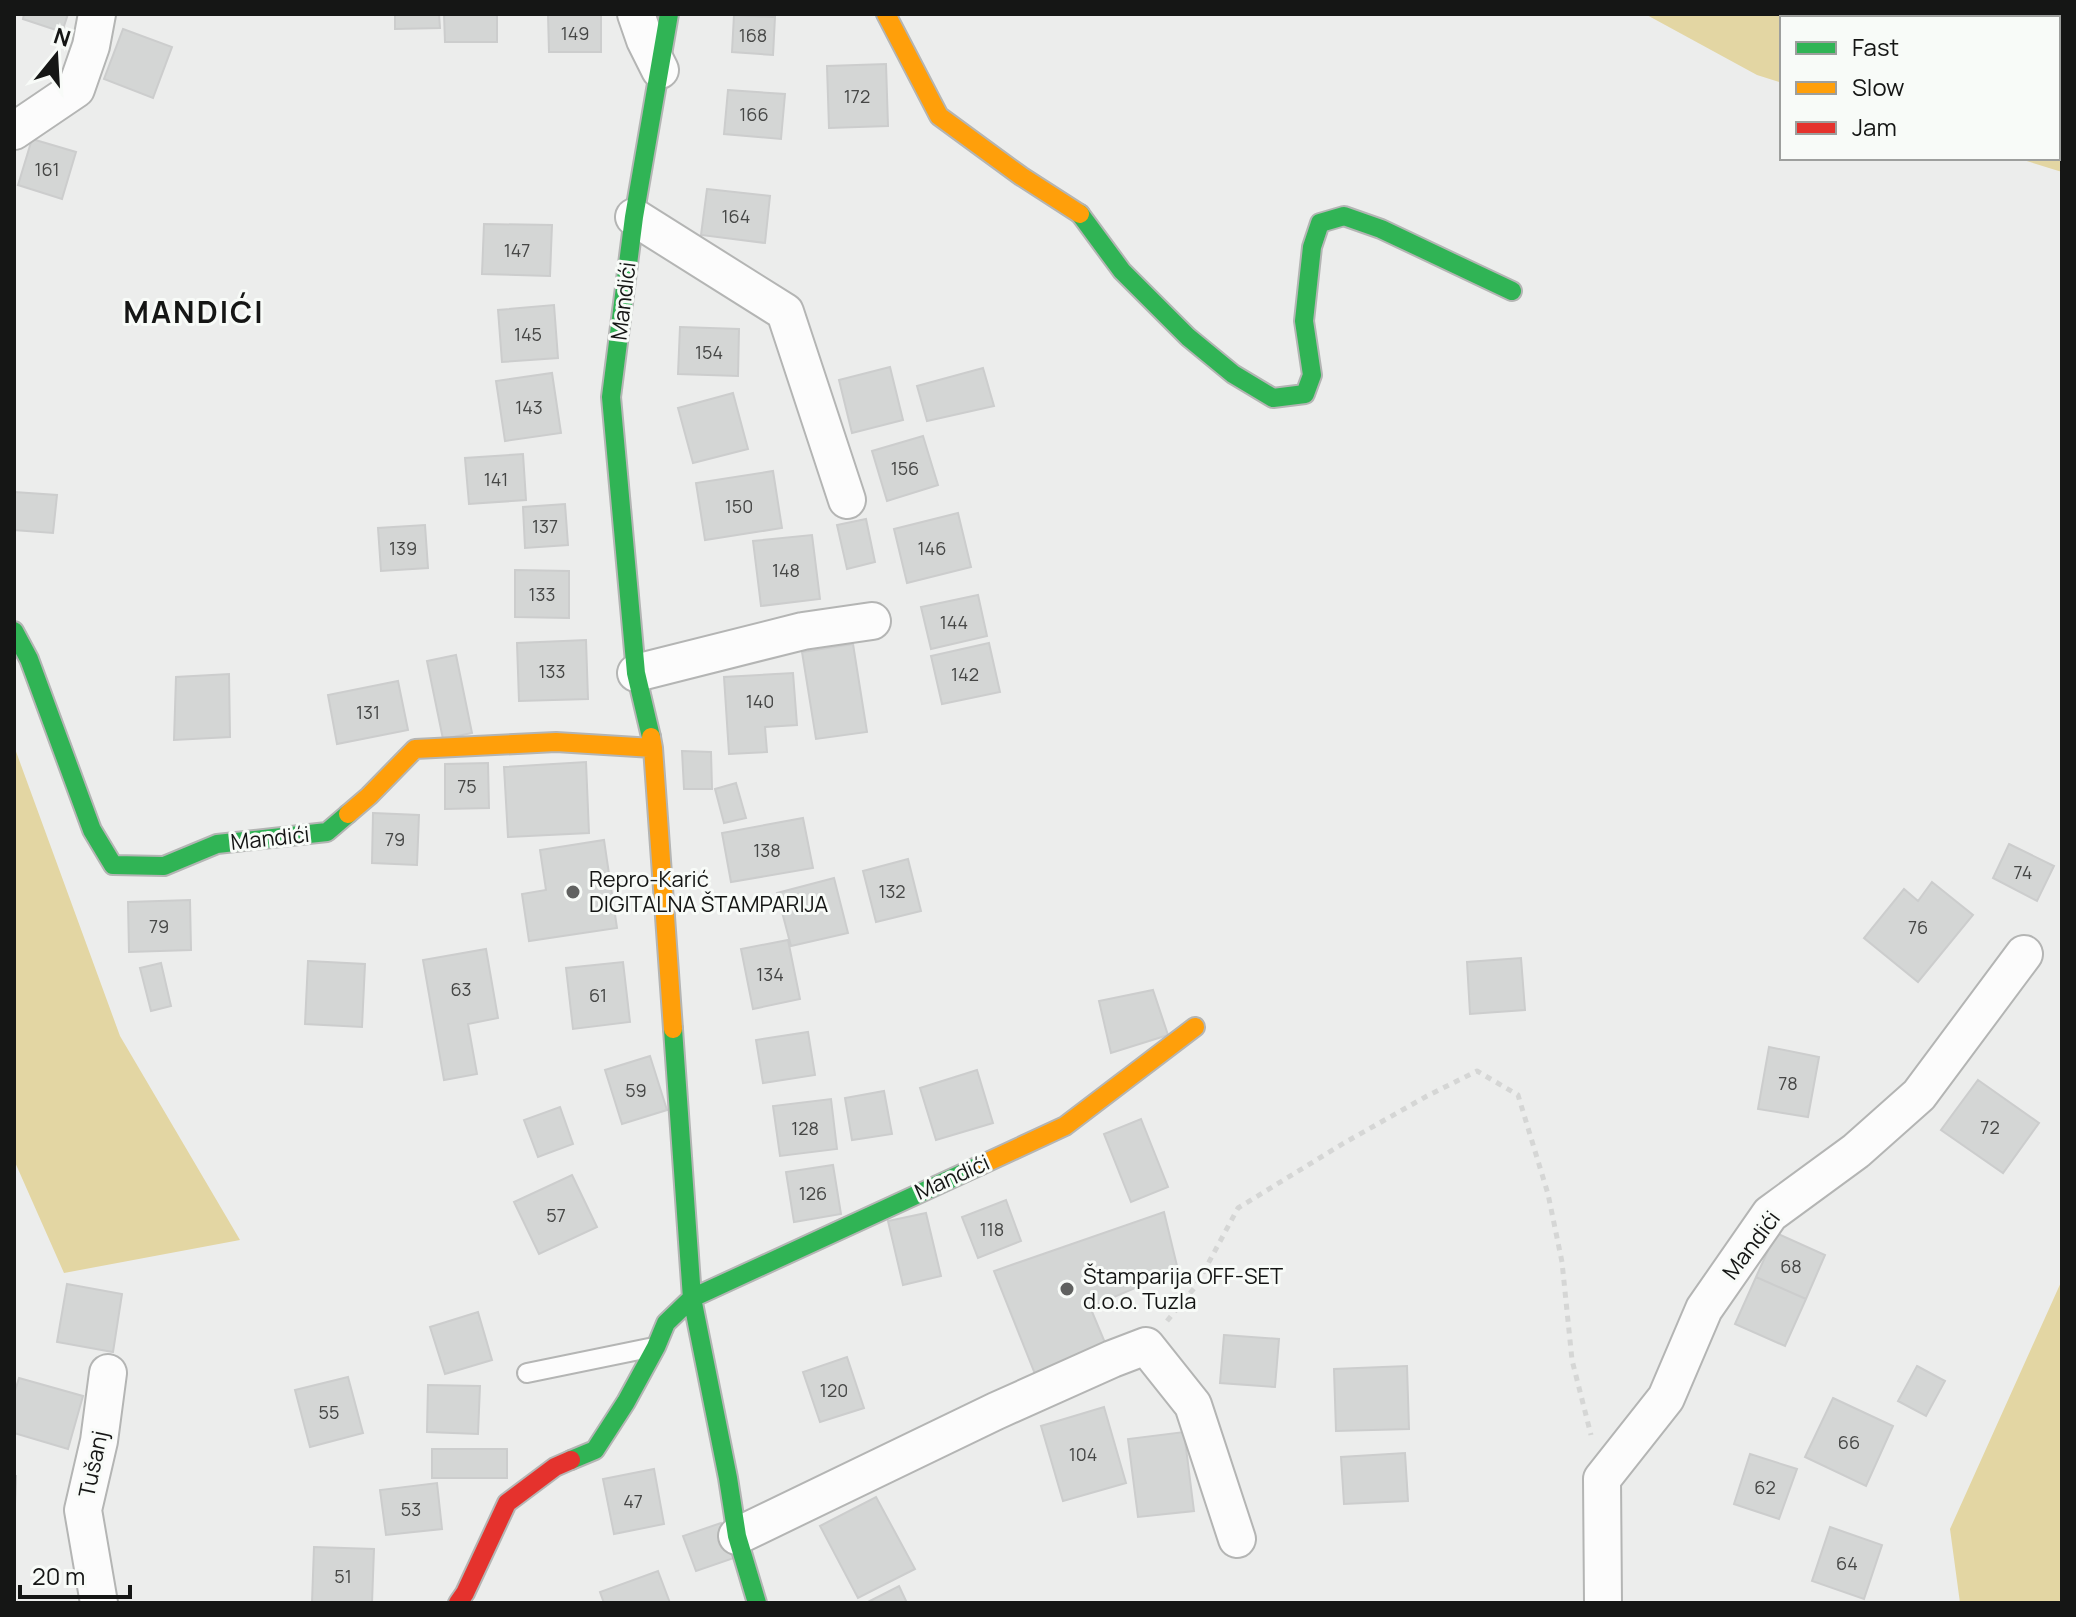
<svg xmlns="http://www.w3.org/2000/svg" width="2076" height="1617" font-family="Manrope,sans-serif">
  <rect width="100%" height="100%" fill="#ecedec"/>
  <path fill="#e3d6a3" d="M1645,14h417v158l-45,-14h41v-140h-276v65l-25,-8z
    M14,746l106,290 120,204 -176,33 -50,-113z
    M2062,1280v323h-102l-10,-74z"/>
  <path fill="#d4d6d5" stroke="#cccdcd" stroke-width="2" d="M24,14h44l-6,18 -39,-13z
    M395,14h44l1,14 -45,1z
    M444,14h53v28h-52z
    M548,14h53v38h-52z
    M734,15l41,2 -2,38 -41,-3z
    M123,29l49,18 -19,51 -49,-19z
    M886,64l2,62 -59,2 -2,-62z
    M728,90l57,4 -4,45 -57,-5z
    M32,139l44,13 -14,47 -44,-14z
    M707,189l63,7 -5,47 -64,-8z
    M484,224l68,1 -2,51 -68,-2z
    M554,305l4,53 -56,4 -4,-52z
    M680,327l59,2 -1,47 -60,-2z
    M890,367l13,53 -51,13 -13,-53z
    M983,368l11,38 -67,15 -10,-35z
    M552,373l9,60 -56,8 -9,-60z
    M733,393l15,56 -55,14 -15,-55z
    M923,436l15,49 -51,16 -15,-50z
    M523,454l3,46 -57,4 -4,-46z
    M773,471l9,57 -77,12 -9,-57z
    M14,492l43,3 -4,38 -39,-3z
    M565,504l3,41 -43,3 -2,-41z
    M958,513l13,54 -64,16 -13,-54z
    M866,519l9,43 -28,7 -10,-44z
    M425,525l3,43 -47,3 -3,-43z
    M812,535l8,64 -59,7 -8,-65z
    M515,570l54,1v47l-54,-1z
    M978,595l9,41 -56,13 -10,-42z
    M586,640l2,59 -69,2 -2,-58z
    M989,643l11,49 -58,12 -11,-48z
    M853,644l14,88 -51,7 -14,-87z
    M456,655l16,78 -29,6 -16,-78z
    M793,673l4,52 -32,2 2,25 -38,2 -5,-77z
    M229,674l1,63 -56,3 2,-63z
    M398,681l10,49 -71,14 -9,-49z
    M682,751l29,1 1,37h-28z
    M586,762l3,71 -81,4 -4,-70z
    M488,763l1,45 -44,1v-45z
    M736,783l10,35 -22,5 -9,-34z
    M373,813l46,2 -2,50 -45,-2z
    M803,818l10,50 -82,14 -9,-49z
    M604,840l13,88 -88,13 -7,-47 24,-4 -6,-40z
    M2009,844l45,22 -17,35 -44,-23z
    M908,859l13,52 -45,11 -13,-51z
    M834,878l14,55 -57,13 -14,-53z
    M1932,882l41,33 -55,67 -54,-44 40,-49 14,12z
    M190,900l1,50 -62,2 -1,-50z
    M788,940l12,59 -47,10 -12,-60z
    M486,949l12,69 -30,6 9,50 -33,6 -21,-120z
    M1521,958l4,52 -55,4 -3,-52z
    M308,961l57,3 -3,63 -57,-3z
    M623,962l7,60 -57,7 -7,-61z
    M161,963l10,43 -20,5 -11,-43z
    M1153,990l15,45 -57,18 -12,-52z
    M808,1032l7,43 -52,8 -7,-43z
    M1769,1047l50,10 -11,60 -50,-8z
    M650,1056l17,54 -45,14 -17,-54z
    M977,1070l16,53 -57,17 -16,-52z
    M1978,1080l61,43 -36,50 -62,-43z
    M884,1091l8,43 -40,6 -7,-42z
    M831,1099l6,50 -57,7 -7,-50z
    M560,1107l13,37 -35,13 -14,-37z
    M1141,1119l27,68 -37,15 -27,-68z
    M833,1165l8,49 -47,8 -8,-50z
    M572,1175l25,52 -58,27 -25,-52z
    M1006,1200l15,41 -43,17 -16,-41z
    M1164,1212l14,58 -88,37 21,50 -70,32 -47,-118z
    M926,1213l15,63 -38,9 -15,-64z
    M1776,1233l49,22 -19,44 -50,-22z
    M1756,1277l50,22 -21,47 -50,-22z
    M67,1284l55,10 -9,58 -56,-10z
    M478,1312l14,48 -47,14 -15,-47z
    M1224,1335l55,4 -4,48 -55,-4z
    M847,1357l17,51 -44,14 -17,-50z
    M1407,1366l2,63 -73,2 -2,-62z
    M1917,1366l28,15 -19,35 -28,-15z
    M348,1377l15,56 -53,14 -15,-57z
    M19,1378l64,18 -15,53 -54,-16v-39z
    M428,1385l52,1 -2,48 -51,-2z
    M1833,1398l60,28 -27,60 -61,-29z
    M1104,1407l22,76 -63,18 -22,-75z
    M1184,1432l10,79 -56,6 -10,-78z
    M432,1449h75v29h-75z
    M1405,1453l3,48 -64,3 -3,-47z
    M1750,1454l47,15 -18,50 -45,-15z
    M654,1469l10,55 -50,10 -11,-55z
    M14,1476h2l-2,56z
    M437,1483l5,46 -56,6 -6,-45z
    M876,1497l39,72 -57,29 -38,-72z
    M721,1523l13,35 -38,13 -13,-35z
    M1830,1527l52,18 -18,54 -52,-18z
    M314,1547l60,2 -2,54h-60z
    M658,1571l12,32h-66l-4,-11z
    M899,1586l8,17h-41z"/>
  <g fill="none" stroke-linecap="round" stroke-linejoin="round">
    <defs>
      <path id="lane" d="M527,1373l122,-25"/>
      <path id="street" d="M636,14l9,26 15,30
        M14,131l62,-42 15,-43 6,-32
        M634,217l151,95 62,188
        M636,673l167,-42 69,-10
        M737,1536l259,-125 116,-52 34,-13 47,59 44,134
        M99,1603l-16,-93 16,-69 9,-68
        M1603,1603l-1,-124 64,-81 38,-89 66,-95 86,-63 63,-56 105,-141"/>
      <path id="fast" d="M1080,214l42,57 66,66 45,37 40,24 32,-4 7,-19 -8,-54 8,-74 8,-24 24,-7 37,13 131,62
        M14,631l15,28 63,171 21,35 51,1 53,-22 110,-12 21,-18
        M651,737l-15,-64 -25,-276 23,-180 35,-203
        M673,1029l19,269 36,180 9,58 20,67
        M571,1460l24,-10 31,-48 30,-55 10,-24 26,-25 289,-133"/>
      <path id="slow" d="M886,14l53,102 82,60 59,38
        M651,737l2,11 20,281
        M348,814l21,-18 46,-47 141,-7 97,6
        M981,1165l84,-39 130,-99"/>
      <path id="jam" d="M458,1603l7,-10 42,-90 48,-36 16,-7"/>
    </defs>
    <use href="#lane" stroke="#b4b5b4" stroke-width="22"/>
    <use href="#street" stroke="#b4b5b4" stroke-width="40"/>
    <use href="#fast" stroke="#b4b5b4" stroke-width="22"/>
    <use href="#slow" stroke="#b4b5b4" stroke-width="22"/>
    <use href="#jam" stroke="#b4b5b4" stroke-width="22"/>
    <path stroke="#d5d6d5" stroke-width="5" stroke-dasharray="6 6" stroke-linecap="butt" d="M1167,1321l29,-35 42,-78 106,-65 83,-47 50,-25 41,24 30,99 14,68 10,98 19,75"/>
    <use href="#lane" stroke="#fcfcfc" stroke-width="18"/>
    <use href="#street" stroke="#fcfcfc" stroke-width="36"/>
    <use href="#fast" stroke="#30b455" stroke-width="18"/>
    <use href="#slow" stroke="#ff9f0a" stroke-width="18"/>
    <use href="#jam" stroke="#e5322d" stroke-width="18"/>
  </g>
  <g fill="#606160" stroke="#f8fbf8" stroke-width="3">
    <circle cx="573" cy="892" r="8"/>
    <circle cx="1067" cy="1289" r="8"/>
  </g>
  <g text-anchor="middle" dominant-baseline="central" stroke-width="6" stroke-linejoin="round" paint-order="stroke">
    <g font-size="18" fill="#464746">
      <text x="575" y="33">149</text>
      <text x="753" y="35">168</text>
      <text x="857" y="96">172</text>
      <text x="754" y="114">166</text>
      <text x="47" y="169">161</text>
      <text x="736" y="216">164</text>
      <text x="517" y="250">147</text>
      <text x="528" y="334">145</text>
      <text x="709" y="352">154</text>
      <text x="529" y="407">143</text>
      <text x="905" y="468">156</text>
      <text x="496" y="479">141</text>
      <text x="739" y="506">150</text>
      <text x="545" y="526">137</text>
      <text x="403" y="548">139</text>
      <text x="932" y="548">146</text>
      <text x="786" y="570">148</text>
      <text x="542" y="594">133</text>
      <text x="954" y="622">144</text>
      <text x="552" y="671">133</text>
      <text x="965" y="674">142</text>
      <text x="760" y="701">140</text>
      <text x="368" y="712">131</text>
      <text x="467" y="786">75</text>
      <text x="395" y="839">79</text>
      <text x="767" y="850">138</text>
      <text x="2023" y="872">74</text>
      <text x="892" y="891">132</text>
      <text x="159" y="926">79</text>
      <text x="1918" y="927">76</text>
      <text x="770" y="974">134</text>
      <text x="461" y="989">63</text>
      <text x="598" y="995">61</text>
      <text x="1788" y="1083">78</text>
      <text x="636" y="1090">59</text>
      <text x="1990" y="1127">72</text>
      <text x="805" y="1128">128</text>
      <text x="813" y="1193">126</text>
      <text x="556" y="1215">57</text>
      <text x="992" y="1229">118</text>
      <text x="1791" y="1266">68</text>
      <text x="834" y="1390">120</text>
      <text x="329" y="1412">55</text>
      <text x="1849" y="1442">66</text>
      <text x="1083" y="1454">104</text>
      <text x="1765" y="1487">62</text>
      <text x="633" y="1501">47</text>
      <text x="411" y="1509">53</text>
      <text x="1847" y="1563">64</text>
      <text x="343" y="1576">51</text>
    </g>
    <g font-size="22" fill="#151615" stroke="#f8fbf8">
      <text transform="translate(623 301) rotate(-83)">Mandići</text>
      <text transform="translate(270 838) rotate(-6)">Mandići</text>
      <text transform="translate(952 1177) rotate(-24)">Mandići</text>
      <text transform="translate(1751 1245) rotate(-53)">Mandići</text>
      <text transform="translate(93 1464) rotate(-78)">Tušanj</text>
    </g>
    <g font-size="22" fill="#151615" stroke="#f8fbf8" text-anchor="start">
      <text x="589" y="879">Repro-Karić<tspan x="589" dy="25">DIGITALNA ŠTAMPARIJA</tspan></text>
      <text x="1083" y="1276">Štamparija OFF-SET<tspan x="1083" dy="25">d.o.o. Tuzla</tspan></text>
    </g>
    <g font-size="30" font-weight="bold" letter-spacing="2" fill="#151615" stroke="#f8fbf8">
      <text x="194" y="311">MANDIĆI</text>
    </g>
  </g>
  <rect width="2076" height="1617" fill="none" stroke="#151615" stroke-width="32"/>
  <rect x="1780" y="16" width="280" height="144" fill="#f8fbf8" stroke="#9d9f9d" stroke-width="2"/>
  <rect x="1796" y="42" width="40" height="12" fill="#30b455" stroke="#9d9f9d" stroke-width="2"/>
  <text x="1852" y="56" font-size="24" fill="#151615">Fast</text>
  <rect x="1796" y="82" width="40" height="12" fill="#ff9f0a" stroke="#9d9f9d" stroke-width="2"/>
  <text x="1852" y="96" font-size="24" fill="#151615">Slow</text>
  <rect x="1796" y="122" width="40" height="12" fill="#e5322d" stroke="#9d9f9d" stroke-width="2"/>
  <text x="1852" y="136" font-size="24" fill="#151615">Jam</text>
  <g transform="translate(56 56) rotate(18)" stroke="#f8fbf8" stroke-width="6" paint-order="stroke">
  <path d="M0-6L14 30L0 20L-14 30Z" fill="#151615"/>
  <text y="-12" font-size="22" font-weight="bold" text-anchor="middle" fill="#151615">N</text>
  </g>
  <path d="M20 1585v12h110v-12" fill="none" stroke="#151615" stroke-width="4"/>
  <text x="32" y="1585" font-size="24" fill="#151615" stroke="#f8fbf8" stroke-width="6" paint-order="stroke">20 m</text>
</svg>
